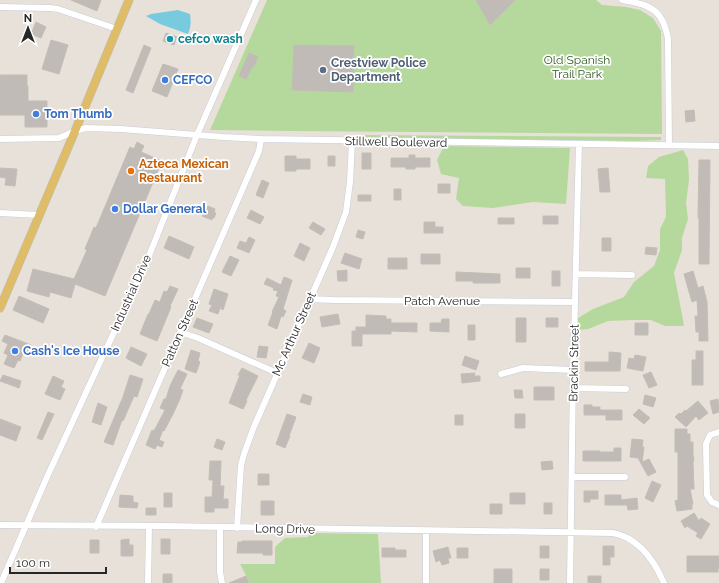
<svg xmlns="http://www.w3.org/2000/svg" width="719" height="583" font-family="Raleway,sans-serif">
  <rect width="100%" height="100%" fill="#e8e1da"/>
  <path fill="#b5d99c" d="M267,0h329l6,5 24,2 14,3 13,8 8,13 1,103 -373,-3 -79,-1z
    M359,135l302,2v3l-26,1 -92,-1 -184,-3z
    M444,146l126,2 -4,56 -33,-2 -40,6 -30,-2 -7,-7 3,-21 -18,-4 -4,-14z
    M683,150l5,9 1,21 -3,23 2,16 -6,19v12l-8,23 10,52 -1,1h-18l-14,-6h-17l-26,1 -20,8 -10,1v-12l15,-9 31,-12 10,-15 20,-16 6,-16v-21l6,-12 -1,-38 -19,-1 2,-12 11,-9z
    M310,533l68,1 3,49h-131l-10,-19h35v-17l10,-9 23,-1z"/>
  <path fill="#78cadf" d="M178,10l12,4c1,8 1,13 -2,20l-28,-10 -14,-8 5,-2z"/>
  <path fill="#c0bbb7" stroke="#c3bdb4" d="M71,0h30l-4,11z
    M476,0h39l-25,25z
    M36,22l10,5 -5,11 -10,-4z
    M166,33l11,4 -3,8 -11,-4z
    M51,40l17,5 -9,29 -17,-5z
    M144,45l7,3 -18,45 -7,-3z
    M294,45l60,1 -1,46 -61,-2z
    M249,53l9,4 -5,11 -1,-1 -6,12 -7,-3z
    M163,64l15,5 -11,28 -15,-6z
    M0,75h27v11h1v15h19v26h-22v-12h-25z
    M694,110l1,11 -9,1 -1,-11z
    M137,142l7,4 -3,6 21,9 -57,135 -30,-12 -4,14 -21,-6 -1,5 -22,-6 6,-22 41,10 13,-29 -2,-1 9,-22 2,1 34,-81 4,2z
    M362,153h9v16h-9z
    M409,155h6v3h15v9h-15v2h-9v-2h-15v-9h18z
    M285,156h11v3h14v10h-14v2h-11z
    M328,156h7v10h-7z
    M699,160h11l-1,104h-10v-46h-1z
    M0,168l17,1 -2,17 -10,-1 1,-7 -6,-1z
    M608,168l2,24h-10l-2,-23z
    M262,180l7,3 -6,15 -7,-3z
    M438,184h12v9h-12z
    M394,189h7v11h-7z
    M358,195h13v6h-13z
    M208,206l7,3 -1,4h2l-2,5h-2v2l-10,-4 1,-1 -2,-1 2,-6 4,1z
    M251,210l13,7 -4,7 -13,-6z
    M543,216h15v8h-15z
    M498,218h16v6h-16z
    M313,222l12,7 -4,6 -12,-7z
    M424,222h11v5h8v6h-19z
    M358,230l7,2 -2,7 -7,-2z
    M169,236l25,11 -5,12 -25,-11z
    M249,237l6,3 -6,13 -12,-5 3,-7 6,2z
    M602,238h9v13h-9z
    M300,243l10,5 -6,13 -10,-5z
    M646,247l11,1 -1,7 -11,-1z
    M345,253l17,6 -3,10 -18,-6z
    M421,254h19v10h-19z
    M230,256l9,4 -8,16 -9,-4z
    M388,258h19v11h-19z
    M516,268h14v10h-14z
    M347,270v11h-9l-1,-10z
    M552,271h8v15h-8z
    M693,271l5,17 5,-2 4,16 1,39h-9v-9h-3l-1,-16h3l-1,-16 -5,2 -8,-28z
    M456,272l44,2v9h-27v-2h-17z
    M284,277l8,3 -9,29 3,2 -3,6 -2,-1 -4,13 -9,-4 5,-13h-1l7,-15 -3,-1 2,-5 -5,-1 1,-2 -10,-4 3,-6 14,7z
    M170,286l8,3 -8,17 1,1 -14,34 -17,-7 8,-20h1l6,-14 5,2 4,-11 3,1z
    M214,289l14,5 -5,16 -3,-2 -2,6 -9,-3 3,-6 -3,-1z
    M19,296l30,13 -6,14 -30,-13z
    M338,314l2,10 -18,3 -2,-10z
    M366,315l20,1v3h5v4h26v9l-26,-1v3h-29v12h-10v-15h4v-4h10z
    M197,318l16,6 -4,9 -16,-6z
    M516,318h10v24h-10z
    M546,318h12v9h-12z
    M442,319h7v13l-19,-1v-8h11z
    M635,323h13v12h-13z
    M468,325h7v15h-7z
    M5,335l26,10 -3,8 -4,-2 -4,10 -2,-1 -4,8 -10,-4 4,-9 -4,-2 4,-9 -6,-3z
    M309,343l11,5 -6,15 -12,-5z
    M259,346l9,1 -2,11 -9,-1z
    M131,347l16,7 -6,12 -15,-8z
    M191,350l9,3 -2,8 2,1 -4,11 -11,-4z
    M696,351h7v34h-11v-25h4z
    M609,352l12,1 -1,18h-35v-9h24z
    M635,355l11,2 -3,14 -16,-3 2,-10 5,1z
    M465,356l14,5 -3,9 -14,-5z
    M242,368l16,8 -12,24 1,1 -4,8 -14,-6 11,-28h-2z
    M178,370l9,4 -7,15 3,1 -4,11 -6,13 -9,17 -1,-1 -4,10 5,2 -2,5 -5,-2 -2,4 -9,-4 6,-15 2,1 11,-21 -5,-2 4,-9h2l4,-13z
    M651,372l6,13 -8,3 -6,-13z
    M475,373l-1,3h6v5l-18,2 -1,-9z
    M3,375l18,6 -2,7 -19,-7z
    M130,375l13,4 -6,18 -3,-1 -11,25 -1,-1 -9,25 -9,-3 19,-45z
    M53,376l11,5 -3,6 4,2 -5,11 -15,-6z
    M534,387h20v13h-20z
    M514,390h8l1,8h-8z
    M303,394l9,3 -2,8 -10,-3z
    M645,395l11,3 -3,9 -10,-3z
    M718,399l1,13 -6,2 -3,-13z
    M698,401l10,12 -9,7 -3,-4 -10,11 -11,-10 4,-4 2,1 4,-4 1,1z
    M98,403l9,4 -6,18 -9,-3z
    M584,405h8v2h8v3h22v10h-16v-5h-22z
    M639,409l11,9 -6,6 -11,-9z
    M48,412l6,2 -12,26 -5,-2z
    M287,414l9,3 -7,19h1l-5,12 -9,-4z
    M515,414h10v14h-10z
    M455,415h8v10h-8z
    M0,419l21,8 -5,14 -16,-6z
    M675,429h12v5h3v8h3v15h1l-1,6 1,26h-4l3,15h-1v5l-15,2 -2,-10 3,-1v-48h-3z
    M217,439l8,3 -3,8 -8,-3z
    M632,439l11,1 -1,7h2l-2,15 7,-3 7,13 -8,4 -10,-18 -8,-1z
    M614,448h7v13h-38v-10h17v1h14z
    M210,461h11l-1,25h4l-1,13h5v9h-14v4h-9v-15h7l1,-17h-4z
    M552,461l1,8 -11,1 -1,-8z
    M258,474h11v11h-11z
    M652,481l9,4 -8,17 -8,-4z
    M584,491h14v8h-8v3h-6z
    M164,493h8v14h-8z
    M510,493h15v11h-15z
    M120,495l13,1v6l5,1 -1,5 -18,-1z
    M605,495h16v5l16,-2 1,11 -10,1 -1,-5h-22z
    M261,501h13v14h-13z
    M544,503h8v11h-8z
    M490,504h12v10h-12z
    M146,508h10v7h-10z
    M694,513l5,8 2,-3 9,6 -9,15 -5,-3 2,-3 -11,-7 -2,2 -4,-7z
    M129,539v6h4v11h-12v-16z
    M161,539h9v15h-9z
    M90,540h9v13h-9z
    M242,541h30v14h-9v-2h-26l1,-11h4z
    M540,546h9v12h-9z
    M603,546h11v11h-4v8h-7z
    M448,547l3,11h-3l1,5 -7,2 -2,-5 -4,2 -3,-11z
    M382,548h13v2h11v7h-24z
    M457,548h11v10h-11z
    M687,556h32v12h-1v4h-31z
    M494,569h18v14h-18z
    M540,569h9v11h-9z
    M163,574h9v9h-9z
    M246,576l3,7h-20z
    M588,576h13v7h-13z"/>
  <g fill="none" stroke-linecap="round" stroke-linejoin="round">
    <defs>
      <path id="minor" d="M622,0c27,4 41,9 46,39l1,106
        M0,7l50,1 8,1 59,20
        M0,139l59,-1 16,-7 11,-3 35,1 102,8 38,2 458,7
        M0,213l39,2
        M576,274l56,1
        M309,299l25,1 241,2
        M180,332l18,6 79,35
        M501,374l22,-6 50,2
        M573,388l53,1
        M719,432l-9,3 -4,9 1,51 5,7 7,3
        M572,477h53
        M0,525l163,1 450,7c26,5 41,27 51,50
        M96,527l163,-376 2,-12
        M220,528v44l2,11
        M237,528l4,-63 3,-11 9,-25 80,-182 13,-35 4,-30 2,-41
        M1,583l46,-106 54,-117 42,-89 54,-136 59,-135
        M148,583l1,-56
        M426,583v-52
        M570,583l3,-204 6,-235"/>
      <path id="major" d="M0,308l75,-177 54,-131"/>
    </defs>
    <use href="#minor" stroke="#c9ccd7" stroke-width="7"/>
    <use href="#major" stroke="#bebebe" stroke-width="9"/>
    <use href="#minor" stroke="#fff" stroke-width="6"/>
    <use href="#major" stroke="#dfbc68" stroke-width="8"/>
  </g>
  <circle fill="#0f9aa8" stroke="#fff" stroke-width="1.5" cx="170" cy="39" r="4"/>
  <circle fill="#5c6f8a" stroke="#fff" stroke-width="1.5" cx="323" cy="70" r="4"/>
  <g fill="#3f7fe0" stroke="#fff" stroke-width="1.5">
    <circle cx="165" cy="80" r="4"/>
    <circle cx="36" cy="114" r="4"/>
    <circle cx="115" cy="209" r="4"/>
    <circle cx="15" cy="351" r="4"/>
  </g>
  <circle fill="#e8710a" stroke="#fff" stroke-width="1.5" cx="131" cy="171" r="4"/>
  <g text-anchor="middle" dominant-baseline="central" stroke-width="3.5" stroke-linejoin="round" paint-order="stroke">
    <g font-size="12" font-weight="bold" fill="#0d838f" stroke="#fff" text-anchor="start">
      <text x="178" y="39">cefco wash</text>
    </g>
    <g font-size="12" fill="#305a21" stroke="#fff">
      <text x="577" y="60">Old Spanish<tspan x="577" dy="14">Trail Park</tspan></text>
    </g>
    <g font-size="12" font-weight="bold" fill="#4e5e75" stroke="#fff" text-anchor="start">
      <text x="331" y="63">Crestview Police<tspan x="331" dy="14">Department</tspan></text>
    </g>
    <g font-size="12" font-weight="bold" fill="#366cbe" stroke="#fff" text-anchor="start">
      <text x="173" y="80">CEFCO</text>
      <text x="44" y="114">Tom Thumb</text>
      <text x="123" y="209">Dollar General</text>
      <text x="23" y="351">Cash's Ice House</text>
    </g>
    <g font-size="12" fill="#272727" stroke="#fff">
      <text transform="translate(396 142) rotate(1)">Stillwell Boulevard</text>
      <text transform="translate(131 293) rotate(-66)">Industrial Drive</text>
      <text x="442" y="301">Patch Avenue</text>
      <text transform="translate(180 333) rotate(-66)">Patton Street</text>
      <text transform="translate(294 334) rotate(-66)">Mc Arthur Street</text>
      <text transform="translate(574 363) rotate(-89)">Brackin Street</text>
      <text transform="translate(285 529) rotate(1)">Long Drive</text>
    </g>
    <g font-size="12" font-weight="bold" fill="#c56008" stroke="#fff" text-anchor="start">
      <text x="139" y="164">Azteca Mexican<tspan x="139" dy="14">Restaurant</tspan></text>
    </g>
  </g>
  <g transform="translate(28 28)" stroke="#ffffff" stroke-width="3" paint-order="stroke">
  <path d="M0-3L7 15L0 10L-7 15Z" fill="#272727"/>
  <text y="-6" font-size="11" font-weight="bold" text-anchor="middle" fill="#272727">N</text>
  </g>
  <path d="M10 567v6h96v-6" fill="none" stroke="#272727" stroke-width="2"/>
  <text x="16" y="567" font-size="12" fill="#272727" stroke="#ffffff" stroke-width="3" paint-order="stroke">100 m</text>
</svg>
